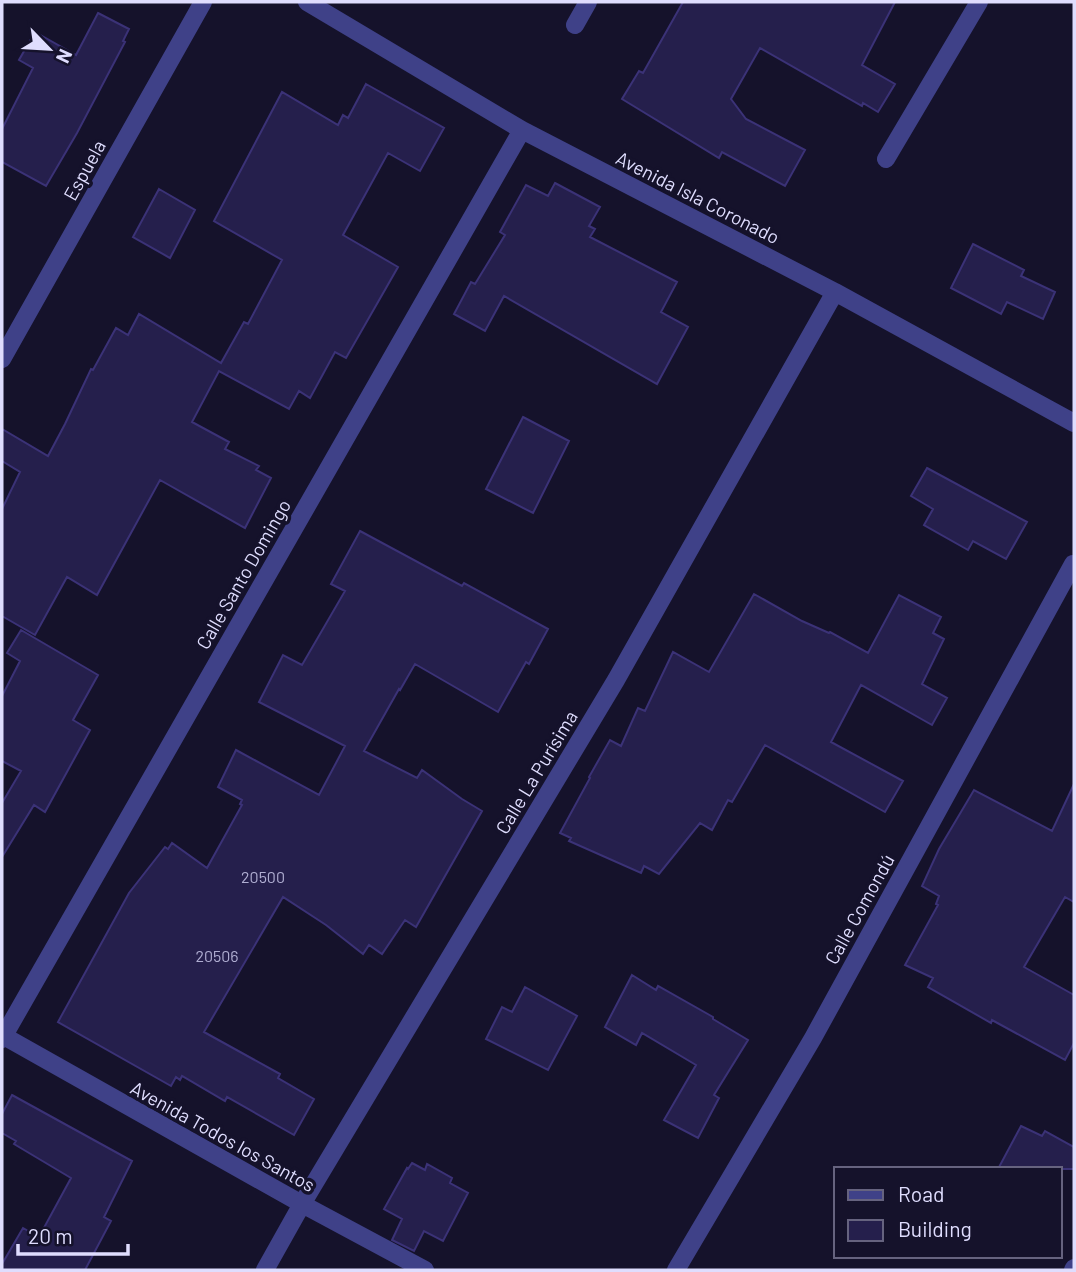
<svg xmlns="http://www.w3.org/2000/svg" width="1076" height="1272" font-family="Barlow,sans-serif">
  <rect width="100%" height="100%" fill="#15122b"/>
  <path fill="#251f4c" stroke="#3b3277" stroke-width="2" d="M683,2h212l-33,63 33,19 -17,28 -15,-9 -1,3 -102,-58 -29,51 15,20 59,31 -20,36 -63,-34 -3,6 -97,-59 17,-28 4,2z
    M98,13l31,16 -6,12 2,1 -48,91 -31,53 -44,-24v-33l31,-61 -14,-8 16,-28 41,23z
    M366,84l78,44 -24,43 -32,-18 -45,82 55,32 -52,91 -11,-6 -25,46 -11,-7 -10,18 -70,-38 -27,51 37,20 -4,7 34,17 -3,4 15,8 -26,50 -85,-48 -63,115 -30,-18 -32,58 -33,-19v-107l18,-37 -18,-11v-32l46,27 17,-32 26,-55 2,1 23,-42 12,7 11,-21 82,49 23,-41 4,2 34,-64 -68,-39 68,-129 56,33 5,-10 5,3z
    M555,183l45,24 -11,19 6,3 -5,8 87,45 -16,30 27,15 -31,57 -153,-88 -19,35 -31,-17 17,-32 4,2 30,-49 -5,-3 26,-47 22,11z
    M159,189l36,21 -25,48 -37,-21z
    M973,244l51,26 -3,6 34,16 -12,27 -36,-17 -6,12 -50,-26z
    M523,417l46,24 -36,72 -47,-24z
    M927,468l100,54 -21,37 -33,-18 -5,9 -44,-25 9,-16 -22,-13z
    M360,531l102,55 2,-3 84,46 -19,35 -3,-2 -28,50 -83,-48 -15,26 -1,-1 -35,62 53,27 5,-8 40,29 20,12 -66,116 -11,-7 -23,34 -13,-9 -6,9 -37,-29 -43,-28 -79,135 76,42 -2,4 36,21 -20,36 -67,-38 -2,4 -43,-25 -2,4 -4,-3 -5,9 -113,-64 71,-129 36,-46 3,2 4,-6 35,25 35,-63 -2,-1 2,-4 -24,-13 18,-37 83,45 26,-49 -86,-44 24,-47 19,10 43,-74 -14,-7z
    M754,594l48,27 27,12 1,-1 38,21 31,-58 42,22 -8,16 11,6 -22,45 25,14 -15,27 -71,-40 -30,57 72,39 -18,31 -120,-67 -33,57 -4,-2 -16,30 -12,-7 -41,51 -15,-8 -3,7 -72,-32 2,-3 -11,-5 30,-55 -1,-1 21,-37 11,6 17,-38 7,3 28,-59 36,20z
    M21,630l77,45 -25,45 17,10 -45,82 -11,-7 -32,52v-54l19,-32 -19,-10v-65l18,-35 -13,-8z
    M1074,784v118l-9,-5 -41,70 50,28v48l-9,17 -73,-40 -1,3 -63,-36 5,-9 -28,-13 33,-60 -2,-1 3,-8 -17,-10 17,-37 35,-59 78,41z
    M632,975l24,15 2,-4 55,31v2l35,21 -34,55 5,3 -21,40 -34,-18 32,-55 -54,-32 -6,12 -31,-18z
    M525,987l52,29 -29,54 -62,-31 16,-32 10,5z
    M12,1095l120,66 -28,56 7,4 -26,49h-83v-6l21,-36 16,9 32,-59 -57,-34 2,-3 -14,-8v-19z
    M1021,1126l21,10 3,-5 29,16v22h-76z
    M412,1163l13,7 2,-6 25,14 -2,5 18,10 -25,48 -19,-10 -10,20 -22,-11 10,-21 -18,-10 23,-41 1,1z"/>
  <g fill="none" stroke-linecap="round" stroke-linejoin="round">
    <path stroke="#3f4188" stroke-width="18" d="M307,2l215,128 313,162 239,131
      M575,25l13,-23
      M886,159l93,-157
      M2,359l201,-357
      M2,1035l300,169 123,66
      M2,1039l520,-909
      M265,1270l37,-66 314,-524 219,-388
      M676,1270l137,-232 260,-474
      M1073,1270l1,-2"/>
  </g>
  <g text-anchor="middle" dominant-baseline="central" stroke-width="7" stroke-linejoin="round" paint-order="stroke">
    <g font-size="16" fill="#b0aed2">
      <text x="263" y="876">20500</text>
      <text x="217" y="955">20506</text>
    </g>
    <g font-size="19" fill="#dfddfe" stroke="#15122b">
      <text transform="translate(84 170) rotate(-61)">Espuela</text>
      <text transform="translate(698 197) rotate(27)">Avenida Isla Coronado</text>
      <text transform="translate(243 574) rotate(-60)">Calle Santo Domingo</text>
      <text transform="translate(536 772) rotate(-59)">Calle La Purísima</text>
      <text transform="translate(859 909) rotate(-61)">Calle Comondú</text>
      <text transform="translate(223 1136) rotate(29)">Avenida Todos los Santos</text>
    </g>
  </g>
  <rect width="1076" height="1272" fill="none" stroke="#dfddfe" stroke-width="7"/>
  <rect x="834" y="1167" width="228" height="91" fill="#15122b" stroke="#66637f" stroke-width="2"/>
  <rect x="848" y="1190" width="35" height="10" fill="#3f4188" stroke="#66637f" stroke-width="2"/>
  <text x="898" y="1202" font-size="21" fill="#dfddfe">Road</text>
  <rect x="848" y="1220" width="35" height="21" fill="#251f4c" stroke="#66637f" stroke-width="2"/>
  <text x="898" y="1237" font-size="21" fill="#dfddfe">Building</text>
  <g transform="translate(49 49) rotate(115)" stroke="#15122b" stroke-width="5" paint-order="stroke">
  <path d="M0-5L12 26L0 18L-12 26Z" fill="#dfddfe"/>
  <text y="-10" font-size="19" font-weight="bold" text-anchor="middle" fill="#dfddfe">N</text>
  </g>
  <path d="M18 1244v10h110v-10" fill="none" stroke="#dfddfe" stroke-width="3.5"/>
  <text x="28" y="1244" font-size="21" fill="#dfddfe" stroke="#15122b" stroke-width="5" paint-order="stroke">20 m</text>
</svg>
